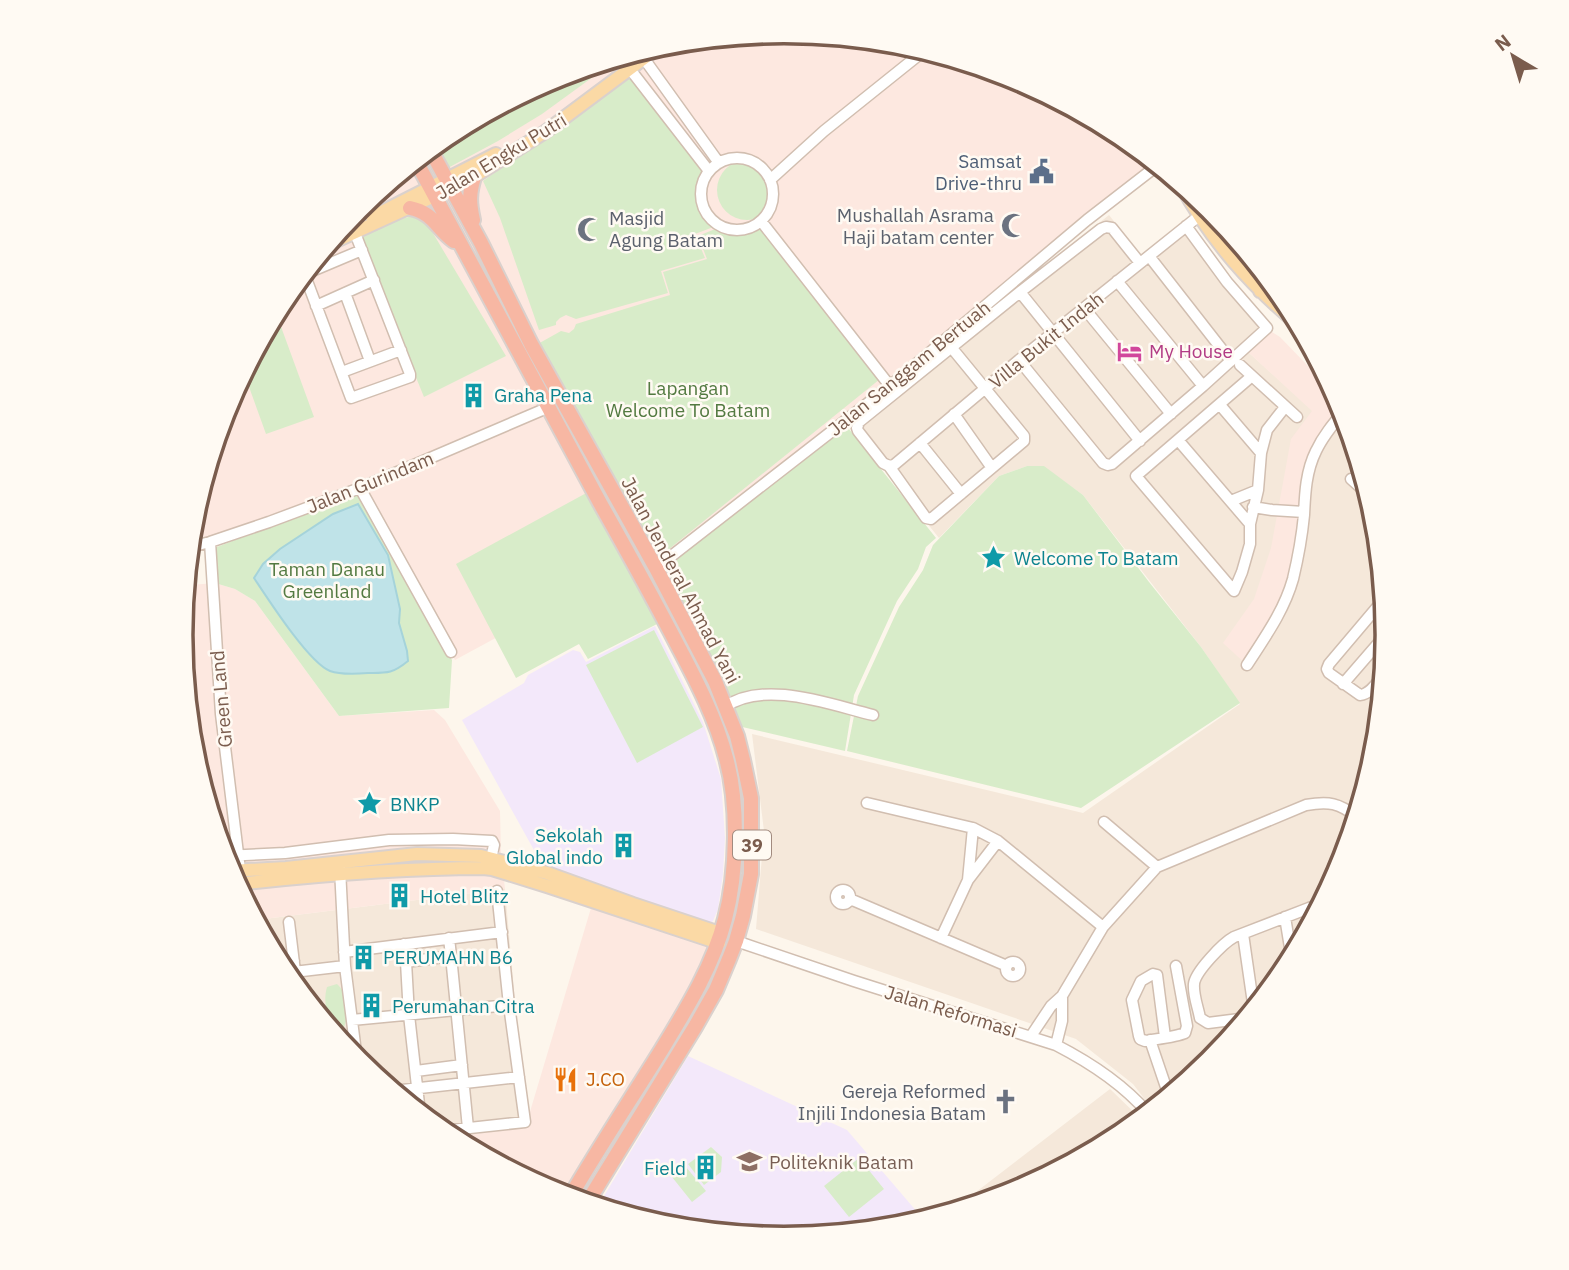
<svg xmlns="http://www.w3.org/2000/svg" width="1569" height="1270" font-family="'IBM Plex Sans',sans-serif">
  <rect width="100%" height="100%" fill="#fdf6ec"/>
  <path fill="#f5e8da" d="M1109,215l35,44 42,-33 83,104 -21,22 108,97 20,69 12,117 -12,118 -34,113 -56,105 -75,91 -58,48 -20,-26 -57,-45 -320,-110 8,-98 -12,-97 331,79 157,-109 -39,-57 -118,-152 -39,-28 -17,-1 -28,10 -60,62 -91,-113z
    M188,569l3,16 10,197 -8,-30 -12,-117z
    M505,889l21,237 -81,8 -88,-73 -75,-91 -26,-50z
    M1110,1089l31,30 -22,18 -104,56 -65,19z"/>
  <path fill="#fde8e0" d="M785,32l118,11 113,35 104,55 38,32 -502,403 -33,23 -9,-17 -159,86 -95,-172 -170,59 3,-30 34,-113 56,-105 75,-91 92,-75 104,-56 113,-34z
    M1269,330l11,7 58,60 4,7 13,43 -24,-21 -16,26 -22,126 -46,87 -24,-22 31,-44 17,-51 20,-109 21,-28 -64,-59z
    M215,583l20,6 20,12 84,115 95,-6 11,10 55,91 1,43 4,35 -249,31 -29,-54 -26,-84 -10,-197z
    M591,908l121,37 -17,42 -128,210 -14,-5 -102,-54 75,-13z"/>
  <path fill="#f3e8fa" d="M655,626l48,96 18,57 4,59 -2,36 -5,35 -5,12 -4,4 -164,-55 -83,-150 62,-37 4,-8 45,-25 7,2 6,10z
    M688,1056l159,74 77,90 -22,7 -118,11 -118,-11 -68,-21z"/>
  <path fill="#d8ecc9" d="M619,58l-77,56 -44,27 -52,28 -13,-23 17,-13 104,-56z
    M632,73l74,96c-2,7 -6,15 -7,22 -2,13 7,27 17,35l-21,8 10,24 -44,13 7,22 -92,26 -10,-4 -6,3 -4,4v3l-17,5 -39,-112 -17,-37z
    M717 190a30 30 0 1 1 60 0a30 30 0 1 1-60 0Z
    M421,213l85,143 -82,41 -67,-164z
    M767,222l118,153 -227,183 -122,-213 25,-14 8,2 5,-4 2,-5 94,-29 -7,-23 44,-13 -9,-23 27,-11 13,4 10,1z
    M276,313l38,104 -48,17 -22,-61z
    M845,424l91,114 -10,9 -8,22 -21,32 -43,94 -9,56 -107,-25 -77,-156z
    M1027,466h17l39,29 66,87 52,65 39,56 -159,105 -234,-57 11,-55 41,-89 24,-37 10,-25 66,-69z
    M359,491l93,169 -3,48 -110,8 -84,-115 -20,-12 -20,-6 -3,-34z
    M590,491l71,131 -73,37 -9,-15 -63,34 -60,-114z
    M654,630l49,97 -66,36 -51,-98z
    M337,984c11,10 13,29 7,43h-8c-10,-10 -13,-26 -9,-40z
    M711,1147l11,10 -1,15 -17,13 -16,-21z
    M859,1158l25,31 -35,28 -25,-31z
    M686,1167l20,24 -14,11 -20,-25z"/>
  <path fill="#bfe3e8" stroke="#a5d3da" stroke-width="2" d="M358,504l30,51 12,54 -1,14 8,28 1,10c-16,13 -21,12 -40,12 -12,1 -27,2 -38,-2 -21,-8 -62,-72 -76,-93l9,-14 17,-15 53,-35z"/>
  <g fill="none" stroke-linecap="round" stroke-linejoin="round">
    <defs>
      <path id="minor" d="M640,53l79,110
        M626,64l83,107
        M701 194a36 36 0 1 1 72 0a36 36 0 1 1-72 0Z
        M770,180l54,-49 101,-81
        M761,221l129,165
        M1149,256l82,105
        M1140,263l-28,-35 -6,-1 -5,2 -81,63 -161,130 -2,6 1,3 25,32 6,3 5,-1 125,-105 180,-144
        M304,273l47,125 59,-21v-3l-55,-141
        M305,274l57,-24
        M1117,281l86,105
        M1020,292l120,149
        M345,293l25,68
        M316,306l58,-26
        M1084,308l87,106
        M1019,360l84,103 5,2 4,-1 91,-78 64,-58 -40,-46 -41,-56
        M1240,365l57,52
        M342,372l59,-22
        M1252,376l-116,100 98,115 8,-19 8,-28v-20l8,-34 3,-37 6,-23 18,-23
        M1220,405l41,48
        M954,414l38,54
        M1178,440l72,84
        M920,443l41,51
        M889,466l37,52 5,1 93,-78v-5l-73,-89
        M1351,479l19,17
        M360,488l91,164
        M1231,501l27,-11
        M1253,507l19,3 32,2
        M210,542l11,172 19,156
        M190,547l20,-5 59,-20 91,-34 187,-80
        M656,568l234,-182 197,-166 71,-55
        M1247,665c18,-28 37,-54 46,-86 5,-21 9,-43 11,-64 1,-22 2,-44 12,-64 7,-15 17,-27 28,-40
        M1384,674c-6,7 -13,20 -24,21l-31,-22 -2,-4 2,-5 55,-65
        M1343,684l45,-52
        M725,707c39,-28 106,-2 148,8
        M867,803l106,25 25,13 105,86
        M1104,822l53,45
        M973,828l-5,52 30,-39
        M224,856l61,-3 104,-13 64,-1 39,2 2,4 -3,14
        M340,869l5,97 12,94
        M836 897a7 7 0 1 1 14 0a7 7 0 1 1-14 0Z
        M850,899l157,67
        M1285,917l7,43
        M289,922l8,66
        M1243,934l11,76
        M941,938l27,-58
        M736,941l118,40 202,64c35,18 67,39 92,68
        M404,944l2,18 45,-6 -2,-18
        M344,952l158,-20
        M451,956l17,172
        M278,962l16,-1
        M406,962l3,53 11,98
        M1006 969a7 7 0 1 1 14 0a7 7 0 1 1-14 0Z
        M285,973l60,-7
        M1247,1018l-39,5 -8,-5c-2,-11 -7,-23 -6,-34 1,-12 29,-41 40,-47l75,-29 6,-2 5,1
        M352,1020l157,-15
        M1031,1036l20,-30 11,-10 41,-69 54,-60 149,-62c23,-4 33,-2 51,12
        M1165,1037l-8,-62 -4,-1 -12,7 -9,19 7,36 1,3 5,2c11,-2 31,-4 40,-8l2,-7 -11,-60
        M1150,1040l19,56
        M1056,1045l6,-24v-25
        M416,1071l46,-6
        M393,1091l126,-14
        M442,1131l83,-9 -16,-117 -12,-114"/>
      <path id="major" d="M1180,183c31,58 71,102 121,144
        M372,217l124,-63
        M1240,243l21,26
        M327,245l140,-64 78,-49 118,-88
        M1260,291l11,-10
        M230,871l56,-3 131,-14 64,2 66,17 86,31 87,29
        M237,884c82,-9 163,-16 246,-16l9,1 55,17 172,57"/>
      <path id="highway" d="M430,149l51,94 50,101 125,224 59,113 22,55 6,24 8,38v76l-8,42 -7,25 -7,18 -13,31 -21,37 -108,176
        M416,161c62,113 122,229 184,342 27,48 53,95 78,143 19,36 38,73 48,112 13,47 11,115 -1,161 -12,47 -38,89 -63,130 -31,50 -63,98 -92,148
        M410,208c24,5 26,20 44,33
        M473,220c-4,-18 -4,-26 1,-43"/>
    </defs>
    <use href="#minor" stroke="#d1beb0" stroke-width="13"/>
    <use href="#major" stroke="#dad1cd" stroke-width="16"/>
    <use href="#highway" stroke="#dad1cd" stroke-width="18"/>
    <use href="#minor" stroke="#fff" stroke-width="10"/>
    <use href="#major" stroke="#fbd9a5" stroke-width="12"/>
    <use href="#highway" stroke="#f7b7a3" stroke-width="14"/>
  </g>
  <defs>
    <symbol id="civic-bare" viewBox="-9 -9 18 18"><path d="M-.6-6.5H3V-4.5H.6V-3L4-1V1h2V6H-6V1h2V-1L-.6-3ZM-1.2 2.5V6h2.4V2.5Z" fill="#5c6f8a" stroke="#fffaf3" stroke-width="2.5" paint-order="stroke"/></symbol>
    <symbol id="mosque-bare" viewBox="-9 -9 18 18"><path d="M3.5-4.9A6 6 0 1 0 3.5 4.9A5 5 0 1 1 3.5-4.9Z" fill="#6b7280" stroke="#fffaf3" stroke-width="2.5" paint-order="stroke"/></symbol>
    <symbol id="hotel-bare" viewBox="-9 -9 18 18"><path d="M-6-4.5h1.5V1H6V5H4.5V3h-9V5H-6ZM-4 0a1.8 1.8 0 1 1 3.6 0ZM.5 0V-2.5h3Q6-2.5 6 0Z" fill="#d1479c" stroke="#fffaf3" stroke-width="2.5" paint-order="stroke"/></symbol>
    <symbol id="building-bare" viewBox="-9 -9 18 18"><path d="M-4-6H4V6H1V3H-1V6H-4ZM-2.5-4.3h1.7v1.8h-1.7ZM.8-4.3h1.7v1.8H.8ZM-2.5-1h1.7V.8h-1.7ZM.8-1h1.7V.8H.8Z" fill="#0f9aa8" stroke="#fffaf3" stroke-width="2.5" paint-order="stroke"/></symbol>
    <symbol id="sight-bare" viewBox="-9 -9 18 18"><path d="M0-6L1.8-2.2L6-1.7L2.9 1.2L3.7 5.4L0 3.3L-3.7 5.4L-2.9 1.2L-6-1.7L-1.8-2.2Z" fill="#0f9aa8" stroke="#fffaf3" stroke-width="2.5" paint-order="stroke"/></symbol>
    <symbol id="restaurant-bare" viewBox="-9 -9 18 18"><path d="M-5-6h1v4h1v-4h1v4h1v-4h1v5L-1.5 .5V6h-2V.5L-5-1ZM5-6V6H3V1.5H1.5Q1.5-4 5-6Z" fill="#e8710a" stroke="#fffaf3" stroke-width="2.5" paint-order="stroke"/></symbol>
    <symbol id="church-bare" viewBox="-9 -9 18 18"><path d="M-1.2-6h2.4v3.5h3.3v2.4h-3.3V6h-2.4V-.1h-3.3v-2.4h3.3Z" fill="#6b7280" stroke="#fffaf3" stroke-width="2.5" paint-order="stroke"/></symbol>
    <symbol id="university-bare" viewBox="-9 -9 18 18"><path d="M0-5L7-2L0 1L-7-2ZM-4 1L0 2.5L4 1V4Q0 6-4 4Z" fill="#8d6e63" stroke="#fffaf3" stroke-width="2.5" paint-order="stroke"/></symbol>
  </defs>
  <g fill-rule="evenodd">
    <use href="#civic-bare" x="1024" y="154" width="35" height="35"/>
    <use href="#mosque-bare" x="996" y="208" width="35" height="35"/>
    <use href="#mosque-bare" x="572" y="212" width="35" height="35"/>
    <use href="#hotel-bare" x="1112" y="334" width="35" height="35"/>
    <use href="#building-bare" x="456" y="378" width="35" height="35"/>
    <use href="#sight-bare" x="976" y="540" width="35" height="35"/>
    <use href="#sight-bare" x="352" y="786" width="35" height="35"/>
    <use href="#building-bare" x="606" y="828" width="35" height="35"/>
    <use href="#building-bare" x="382" y="878" width="35" height="35"/>
    <use href="#building-bare" x="346" y="940" width="35" height="35"/>
    <use href="#building-bare" x="354" y="988" width="35" height="35"/>
    <use href="#restaurant-bare" x="548" y="1062" width="35" height="35"/>
    <use href="#church-bare" x="988" y="1084" width="35" height="35"/>
    <use href="#university-bare" x="732" y="1144" width="35" height="35"/>
    <use href="#building-bare" x="688" y="1150" width="35" height="35"/>
  </g>
  <g text-anchor="middle" dominant-baseline="central" stroke-width="5" stroke-linejoin="round" paint-order="stroke">
    <rect fill="#fffaf3" stroke="#a28b7f" stroke-width="2" x="733" y="830.5" width="38" height="29" rx="5"/>
    <g font-size="18" font-weight="bold" fill="#7a5c4d">
      <text x="752" y="845">39</text>
    </g>
    <g font-size="19" fill="#7a5c4d" stroke="#fffaf3">
      <text transform="translate(501 156) rotate(-31)">Jalan Engku Putri</text>
      <text transform="translate(1046 340) rotate(-39)">Villa Bukit Indah</text>
      <text transform="translate(909 368) rotate(-39)">Jalan Sanggam Bertuah</text>
      <text transform="translate(370 482) rotate(-22)">Jalan Gurindam</text>
      <text transform="translate(681 580) rotate(62)">Jalan Jenderal Ahmad Yani</text>
      <text transform="translate(221 699) rotate(-95)">Green Land</text>
      <text transform="translate(951 1011) rotate(17)">Jalan Reformasi</text>
    </g>
    <g font-size="19" fill="#4e5e75" stroke="#fffaf3" text-anchor="end">
      <text x="1022" y="161">Samsat<tspan x="1022" dy="22">Drive-thru</tspan></text>
    </g>
    <g font-size="19" fill="#5b616d" stroke="#fffaf3" text-anchor="end">
      <text x="994" y="215">Mushallah Asrama<tspan x="994" dy="22">Haji batam center</tspan></text>
      <text x="609" y="218" text-anchor="start">Masjid<tspan x="609" dy="22">Agung Batam</tspan></text>
      <text x="986" y="1091">Gereja Reformed<tspan x="986" dy="22">Injili Indonesia Batam</tspan></text>
    </g>
    <g font-size="19" fill="#b23c85" stroke="#fffaf3" text-anchor="start">
      <text x="1149" y="351">My House</text>
    </g>
    <g font-size="19" fill="#537a41" stroke="#fffaf3">
      <text x="688" y="388">Lapangan<tspan x="688" dy="22">Welcome To Batam</tspan></text>
      <text x="327" y="569">Taman Danau<tspan x="327" dy="22">Greenland</tspan></text>
    </g>
    <g font-size="19" fill="#0d838f" stroke="#fffaf3" text-anchor="start">
      <text x="494" y="395">Graha Pena</text>
      <text x="1014" y="558">Welcome To Batam</text>
      <text x="390" y="804">BNKP</text>
      <text x="603" y="835" text-anchor="end">Sekolah<tspan x="603" dy="22">Global indo</tspan></text>
      <text x="420" y="896">Hotel Blitz</text>
      <text x="383" y="957">PERUMAHN B6</text>
      <text x="392" y="1006">Perumahan Citra</text>
      <text x="686" y="1168" text-anchor="end">Field</text>
    </g>
    <g font-size="19" fill="#c56008" stroke="#fffaf3" text-anchor="start">
      <text x="586" y="1079">J.CO</text>
    </g>
    <g font-size="19" fill="#785e54" stroke="#fffaf3" text-anchor="start">
      <text x="769" y="1162">Politeknik Batam</text>
    </g>
  </g>
  <path d="M0 0H1569V1270H0ZM193 635a591 591 0 1 1 1182 0a591 591 0 1 1-1182 0Z" fill="#fffaf3" fill-rule="evenodd"/>
  <path fill="none" stroke="#7a5c4d" stroke-width="3.5" d="M193 635a591 591 0 1 1 1182 0a591 591 0 1 1-1182 0Z"/>
  <g transform="translate(1513 56) rotate(322)" stroke="#fffaf3" stroke-width="5" paint-order="stroke">
  <path d="M0-5L12 26L0 18L-12 26Z" fill="#7a5c4d"/>
  <text y="-10" font-size="19" font-weight="bold" text-anchor="middle" fill="#7a5c4d">N</text>
  </g>
</svg>
